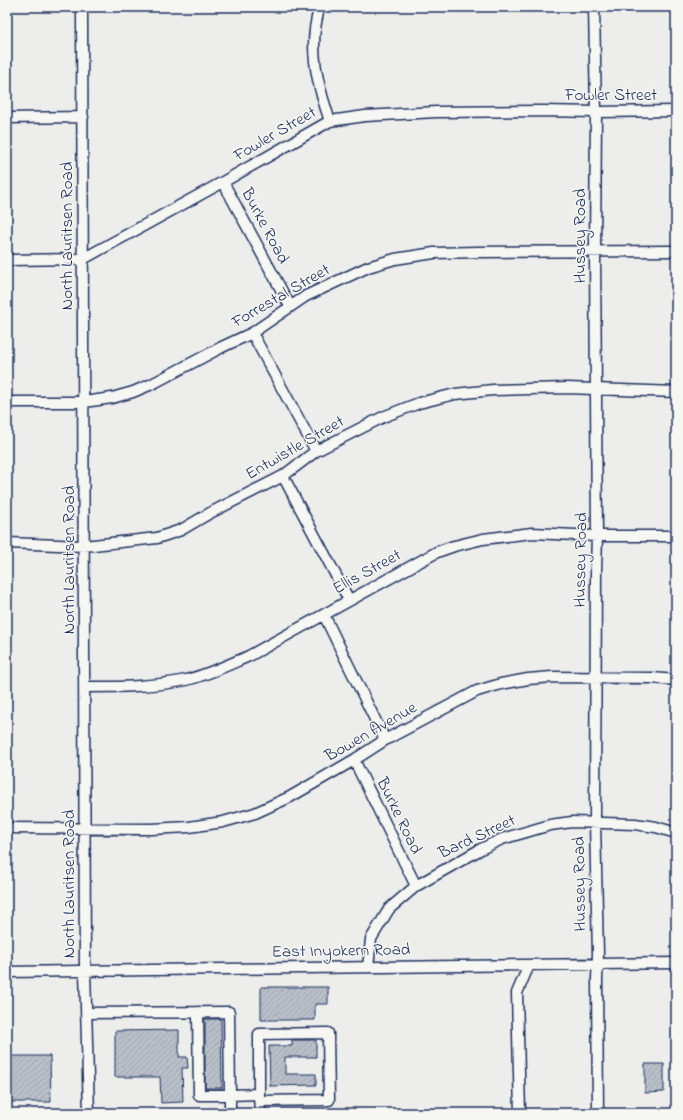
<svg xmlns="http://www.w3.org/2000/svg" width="683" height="1120" font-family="'Indie Flower',sans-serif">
  <defs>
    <pattern id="building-hatch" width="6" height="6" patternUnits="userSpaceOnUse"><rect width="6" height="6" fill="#b9bfc8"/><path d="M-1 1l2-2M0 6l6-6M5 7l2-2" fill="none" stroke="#9ea4ae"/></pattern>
  </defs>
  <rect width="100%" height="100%" fill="#edeeec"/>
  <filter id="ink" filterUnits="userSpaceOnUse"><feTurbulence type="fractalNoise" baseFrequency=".025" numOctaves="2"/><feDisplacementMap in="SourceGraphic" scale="8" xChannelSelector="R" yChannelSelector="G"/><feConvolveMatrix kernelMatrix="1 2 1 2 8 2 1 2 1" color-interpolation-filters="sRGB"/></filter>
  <g filter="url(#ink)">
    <path fill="url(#building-hatch)" stroke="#1b2f5e" d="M261,987h67v17h-13v16h-54z
      M205,1019h16l1,69h-17z
      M179,1030v27h8l1,11h-6l1,34 -22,1 -1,-26h-45v-46z
      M292,1040h24v17h-31v17h31v11l-46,1 -1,-40h23z
      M7,1056h43l1,46h-44z
      M645,1064h19v28l-19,1z"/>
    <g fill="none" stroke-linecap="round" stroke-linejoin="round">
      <defs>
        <path id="minor" d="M82,7l3,964 4,142
          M319,7c-1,7 -3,14 -4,22 -4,31 5,63 15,92
          M594,7l2,105 -1,140 2,284 -1,34 -1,253 3,131 -1,25 1,134
          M7,118l76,-1
          M223,182l67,124
          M7,260l76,-1 140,-77 107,-61 35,-5 71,-4 106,-1 54,1 80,-1
          M252,333l64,118
          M7,402h77l28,-4 21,-6 19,-8 70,-37 30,-14 54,-37 62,-29 27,-8 39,-6 44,-1 198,-1
          M283,476l66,124
          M7,543l77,3 73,-8 24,-8 29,-17 73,-37 33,-25 67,-34 36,-14 36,-9 38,-4 74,-2 109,4
          M324,615l61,125
          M85,687c33,0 68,0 101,-7 21,-5 42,-15 63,-24l188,-104 17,-6 29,-7 49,-6 65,3h79
          M354,760l62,126
          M7,828l144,1 38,-2 34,-5 32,-9 35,-16 64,-37 31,-20 92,-49 24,-7 27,-5 24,-2 100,1 24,2
          M368,967l3,-28 18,-30 27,-23 65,-37 21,-10 48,-14 22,-3 63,2 21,3 20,6
          M7,972l669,-9
          M198,1012l1,83h31v18
          M86,1013l143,-1 1,83 29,-1v-60l69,-1 1,67 -69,1
          M259,1094l1,19
          M520,1113l-3,-120 12,-28"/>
      </defs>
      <use href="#minor" stroke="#1b2f5e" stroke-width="13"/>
      <use href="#minor" stroke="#f6f6f2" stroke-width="10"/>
    </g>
  </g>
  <g text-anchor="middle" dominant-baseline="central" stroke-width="3" stroke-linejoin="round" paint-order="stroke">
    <g font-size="17" fill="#1b2f5e" stroke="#f6f6f2">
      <text x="611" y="95">Fowler Street</text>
      <text transform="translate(275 134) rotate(-30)">Fowler Street</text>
      <text transform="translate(265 226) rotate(62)">Burke Road</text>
      <text transform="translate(67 236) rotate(-90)">North Lauritsen Road</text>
      <text transform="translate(580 236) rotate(-90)">Hussey Road</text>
      <text transform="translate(281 296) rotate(-30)">Forrestal Street</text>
      <text transform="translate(295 448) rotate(-30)">Entwistle Street</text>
      <text transform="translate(69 560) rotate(-90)">North Lauritsen Road</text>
      <text transform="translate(581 560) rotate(-89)">Hussey Road</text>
      <text transform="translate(367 572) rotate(-29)">Ellis Street</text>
      <text transform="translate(371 732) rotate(-30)">Bowen Avenue</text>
      <text transform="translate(399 816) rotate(64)">Burke Road</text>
      <text transform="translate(477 837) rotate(-25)">Bard Street</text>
      <text transform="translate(69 884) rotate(-90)">North Lauritsen Road</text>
      <text transform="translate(580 884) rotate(-91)">Hussey Road</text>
      <text transform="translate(341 951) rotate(-1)">East Inyokern Road</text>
    </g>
  </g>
  <rect width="683" height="1120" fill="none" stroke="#f6f6f2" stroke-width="24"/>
  <rect x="12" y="12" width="659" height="1096" fill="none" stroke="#1b2f5e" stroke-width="1.5" filter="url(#ink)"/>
</svg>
